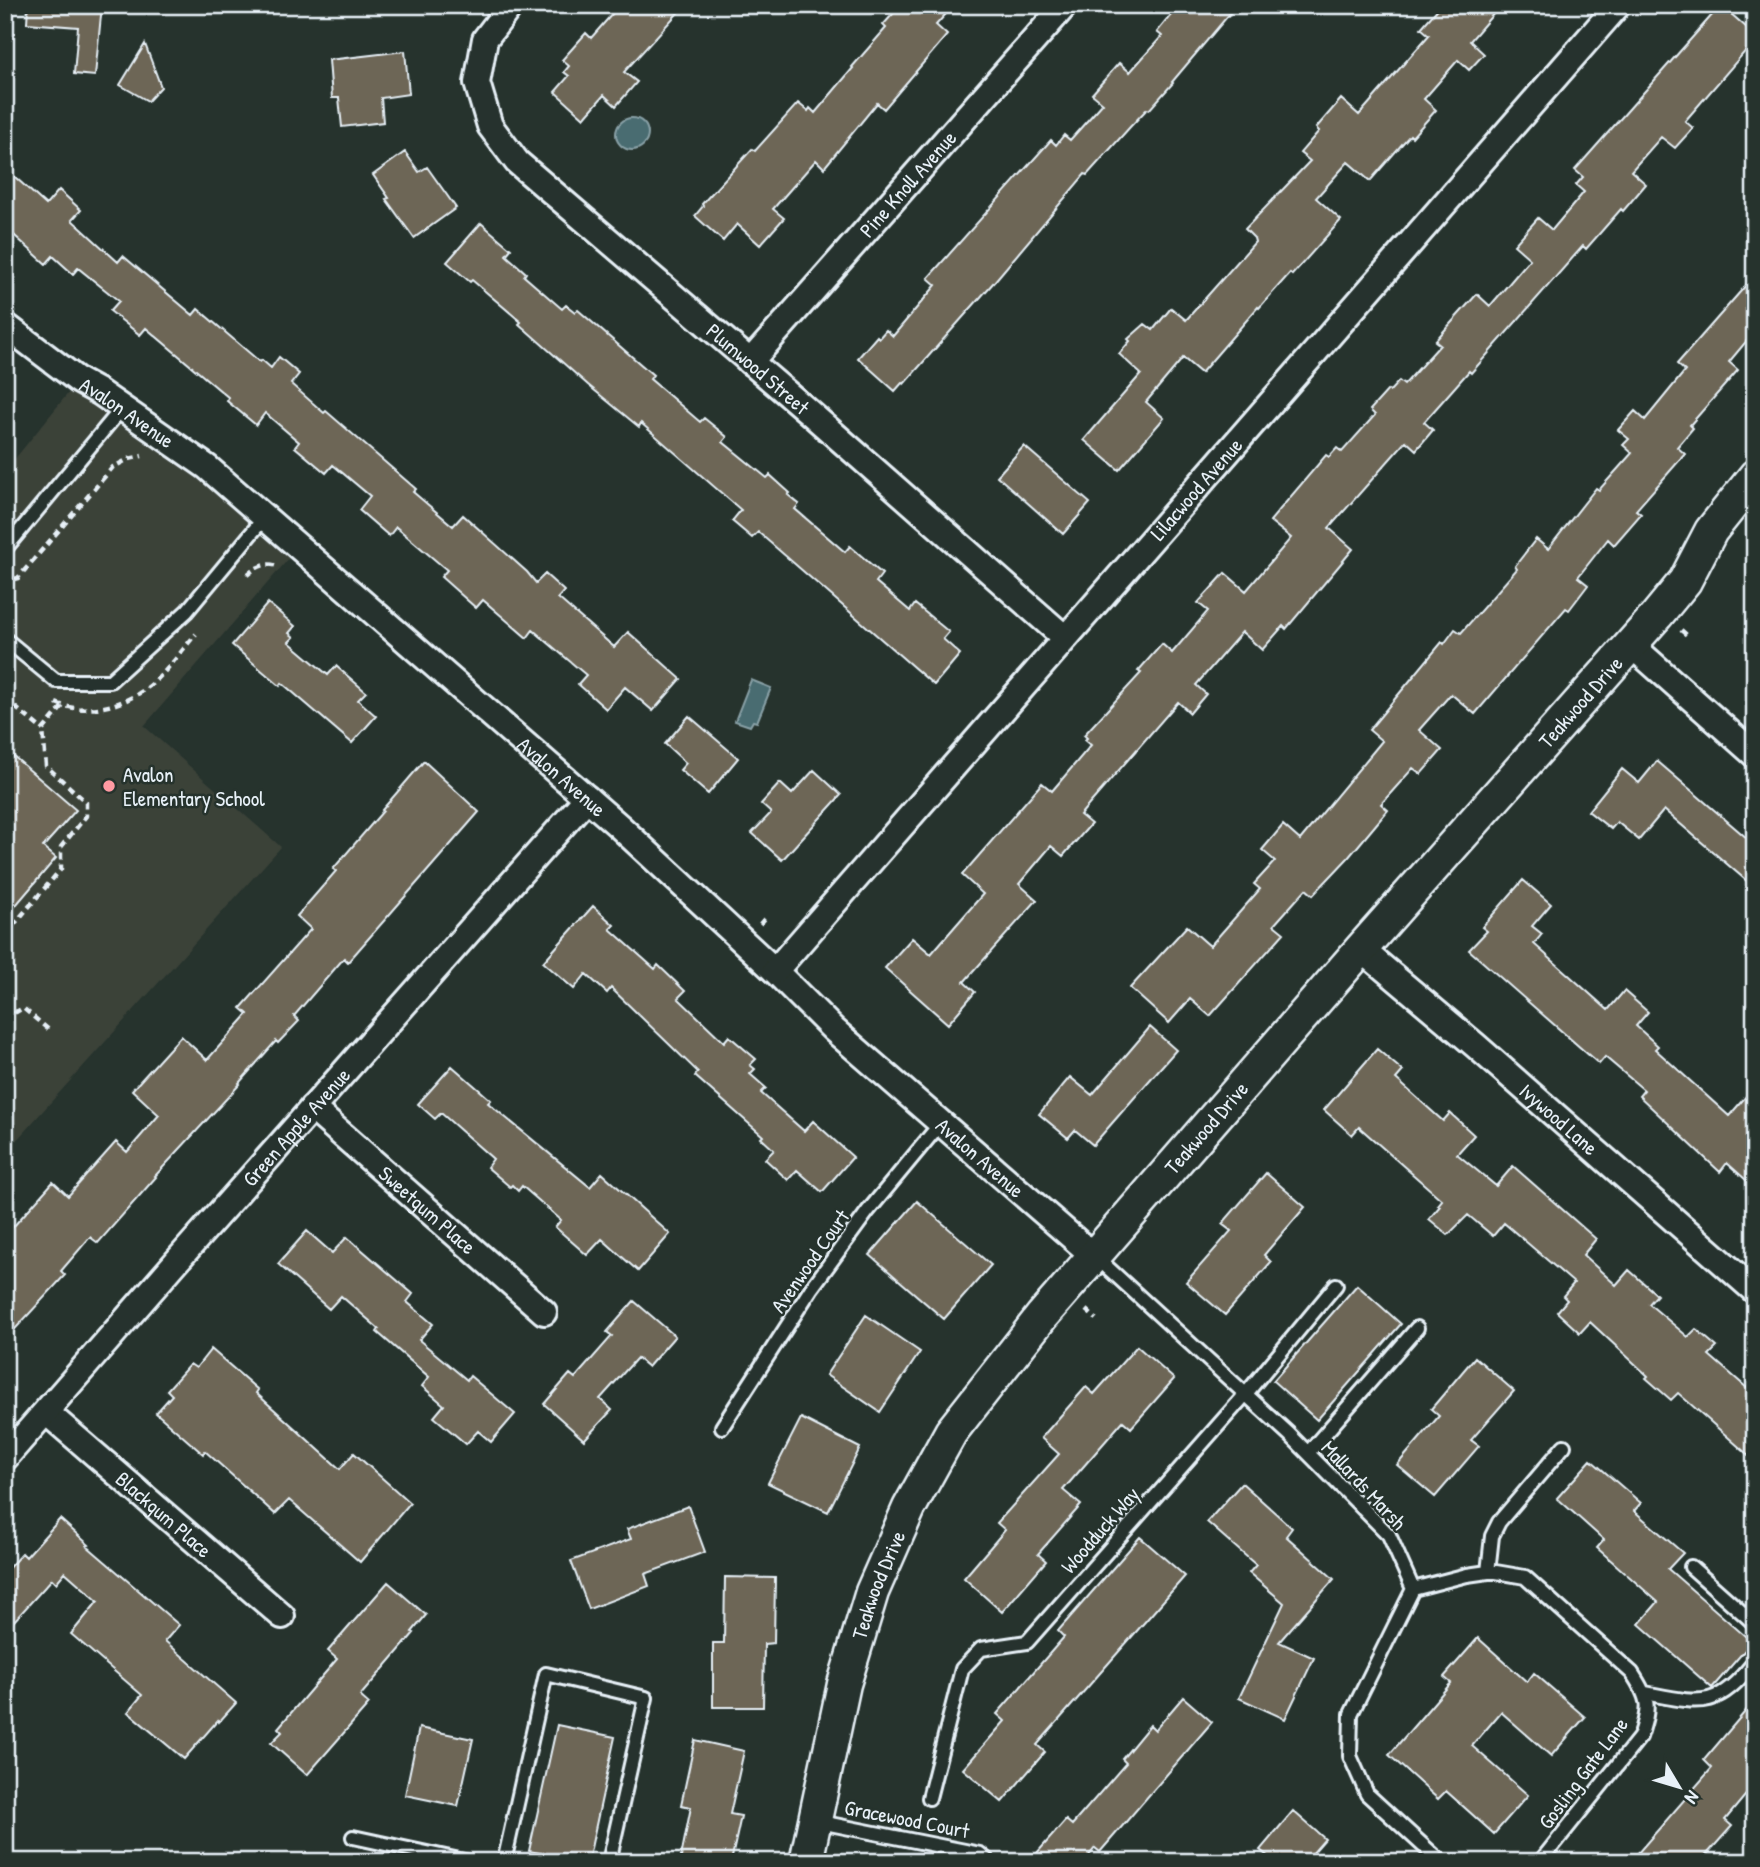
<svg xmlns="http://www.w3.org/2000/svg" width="1760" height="1867" font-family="'Patrick Hand',sans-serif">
  <rect width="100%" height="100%" fill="#26332d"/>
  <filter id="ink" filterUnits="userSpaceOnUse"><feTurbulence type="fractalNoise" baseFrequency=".0143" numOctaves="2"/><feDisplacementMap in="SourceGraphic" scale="14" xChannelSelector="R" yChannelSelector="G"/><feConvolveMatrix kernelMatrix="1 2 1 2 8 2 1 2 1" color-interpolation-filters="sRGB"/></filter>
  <g filter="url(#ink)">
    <path fill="#3b4239" d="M78,381l219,168 -153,177 137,121 -276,306v-682z"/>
    <path fill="#4a6c71" stroke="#89a1a7" stroke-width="2" d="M616 134a16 16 0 1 1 32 0a16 16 0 1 1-32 0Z
      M751,680l20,8 -14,34 -4,-1 -3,5 -15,-5z"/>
    <path fill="#6d6656" stroke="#e8f1f8" stroke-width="2" d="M28,5h74l-7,71 -21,-2 4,-47 -51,-4z
      M620,5h65l-61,67 13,10 -21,24 -12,-11 -20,23 -29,-26 14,-16 -5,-4 5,-6 -7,-6 24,-27 5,5z
      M901,5h53l-18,20 11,10 -63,74 -7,-6 -53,65 -8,-8 -43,49 11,9 -24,27 -23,-21 -14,17 -28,-25 8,-10 -1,-2 50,-55 3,2 43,-48 10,8 2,-3 5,5 38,-45 -1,-1 34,-39 -3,-3z
      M1179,5h58l-65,77 1,1 -24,27 -2,-1 -17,18 -43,48 -2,-1 -91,108 -90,102 -2,-1 -7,8 -37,-33 19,-22 2,2 7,-8 7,6 43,-51 -8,-7 123,-138 5,5 8,-10 6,5 33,-37 -11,-9 27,-31 11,9 32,-36 -5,-4z
      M1441,5h60l-31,36 14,13 -15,16 -11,-10 -34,39 12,11 -24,27 -2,-2 -40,46 -22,-19 -32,36 25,22 -49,55 -2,-2 -31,35 -1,-1 -57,66 -18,-15 -37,44 18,16 -45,52 -35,-30 57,-66 -22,-20 11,-13 -2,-2 17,-15 8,6 18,-22 15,12 69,-78 -1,-4 -9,-9 65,-68 -10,-8 19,-22 -3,-3 25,-29 18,16 70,-80 -8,-7z
      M1721,5l34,30v5l-70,81 8,7 -18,20 -14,-11 -30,34 15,13 -23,27 -2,-2 -35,40 -3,-3 -112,127 -2,-2 -45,51 9,8 -17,20 -10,-9 -77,87 24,21 -67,80 -3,-3 -21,24 -20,-18 -46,53 10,9 -16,19 -12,-11 -98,113 11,9 -28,32 -12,-10 -32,38 18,16 -73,82 11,10 -27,32 -63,-56 27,-30 19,16 52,-60 -21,-19 80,-92 10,8 39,-46 -6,-5 2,-2 -3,-3 57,-62 -3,-2 24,-27 10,9 36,-42 -10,-8 27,-30 21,18 45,-53 -21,-17 56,-66 3,2 8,-9 5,4 33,-37 -5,-5 18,-20 2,1 9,-10 5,4 36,-40 -5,-4 42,-47 13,12 40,-47 -16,-14 24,-27 14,12 32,-38 -8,-7 7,-8 -8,-7z
      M145,44l16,43 -13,14 -28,-16z
      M405,51l4,43 -28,4 2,24 -41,5 -3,-29h-7l-3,-38z
      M405,152l14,20 8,-5 29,41 -42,30 -28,-39 3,-1 -16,-23z
      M5,168l41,37 13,-15 22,20 -9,10 46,42 5,-6 70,59 5,-6 62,53 2,-2 9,8 8,-11 20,17 -8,10 33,29 2,-2 90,78 -3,3 40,34 10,-11 64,57 9,11 9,-9 19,17 -6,7 56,49 14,-15 53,47 -28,32 -28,-24 -19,22 -28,-25 8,-9 -53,-45 -6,8 -44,-38 -7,8 -35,-31 6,-7 -51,-43 -7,9 -30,-26 11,-14 -37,-31 -7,8 -31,-26 4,-5 -34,-29 -9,12 -29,-24 2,-3 -83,-70 -6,7 -30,-24 9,-10 -41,-33 -5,6 -20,-18 -7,8 -41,-37z
      M481,223l30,26 -5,6 20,18 -2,3 38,33 4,-4 9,7 3,-2 75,65 -3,4 50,43 4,-4 23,19 -4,5 44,36 3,-3 20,18 -2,2 11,9 -4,5 50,43 5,-6 32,28 -6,8 34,29 5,-7 34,28 -6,7 17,15 -26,31 -176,-153 -6,6 -20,-17 9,-11 -100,-87 -2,4 -51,-42 -69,-61 2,-2 -49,-42 -2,2 -23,-20z
      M1755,275v56l-26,31 9,8 -48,55 3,3 -16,19 8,7 -49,56 5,4 -27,31 -6,-6 -30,38 10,8 -19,25 -3,-2 -91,106 -24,-20 -32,36 23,20 -21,24 -8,-6 -32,36 7,6 -40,48 -35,37 -7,-6 -32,36 10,8 -74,83 -20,-17 -21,24 -39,-35 57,-62 23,20 50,-57 -6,-5 21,-23 -13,-11 21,-25 17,15 82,-99 -13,-11 73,-88 2,2 11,-15 6,4 56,-64 -2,-3 21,-27 12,10 48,-61 3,2 33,-37 -9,-8 6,-6 -11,-9 17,-19 10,9 40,-49 -8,-7z
      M1024,446l66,57 -27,31 -66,-58z
      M268,603l27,23 -6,7 5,4 -5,5 39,33 8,-9 30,26 -8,8 18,16 -24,27 -70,-60 -2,3 -48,-41z
      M689,716l49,42 -30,36 -28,-24 6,-7 -21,-19z
      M5,749l71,61 -33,37 13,11 -51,60z
      M424,761l55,51 -131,150 -4,-4 -50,58 5,5 -21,22 -2,-2 -37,42 1,1 -85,92 1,1 -58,66 -8,-6 -29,34 4,4 -60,65v-104l48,-54 15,14 48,-54 11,10 32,-37 -27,-25 49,-54 26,24 41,-46 -7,-6 70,-79 -14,-13 39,-45 -3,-2 50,-58 -1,-1z
      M1657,761l98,84v43l-91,-78 -25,30 -22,-18 -6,7 -23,-18 34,-42 17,14z
      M814,770l27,25 -59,65 -30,-27 19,-20 -10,-9 19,-21 12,11z
      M1523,880l28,24 -19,22 10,8 -8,10 74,66 16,-19 24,21 -12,14 22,20 -3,3 74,67 26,-30v102l-28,-25 -7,9 -81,-76 5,-6 -39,-33 -6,7 -130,-114 18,-19 -5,-4z
      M593,906l21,19 -4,4 45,40 3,-4 27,26 -7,7 46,44 5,-6 27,23 -6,6 5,4 -5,5 16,14 -5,5 43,38 9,-10 40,36 -31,35 -25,-22 -9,10 -23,-21 9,-9 -13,-12 2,-2 -68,-60 3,-4 -87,-84 -4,5 -21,-19 -12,15 -31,-27z
      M1150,1027l26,23 -83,95 -18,-15 -7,8 -29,-24 31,-37 22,18z
      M1377,1049l26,22 -7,8 47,42 7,-8 24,22 -17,19 39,32 17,-20 83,73 -13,16 33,30 13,-15 28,25 -8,9 39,33 8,-8 21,18 -8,8 46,40v66l-77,-68 -7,7 -25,-22 2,-2 -58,-54 -10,11 -23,-21 10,-12 -4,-4 11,-13 -70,-60 -11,13 -25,-21 -20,20 -19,-16 11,-13 -2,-1 4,-5 -83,-73 -7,8 -28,-25z
      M452,1066l39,34 -3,3 102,84 12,-14 68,61 -32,37 -36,-32 -15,16 -32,-28 6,-7 -39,-34 -4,5 -6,-6 -2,2 -23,-20 6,-8 -52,-46 -6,6 -17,-15z
      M1266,1173l39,34 -41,48 7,7 -46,53 -39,-33 45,-51 -9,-7z
      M917,1201l74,64 -47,54 -74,-64z
      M307,1231l25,22 15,-16 66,57 -6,8 26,22 -14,16 48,40 3,-4 45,38 -24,28 -13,-11 -12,13 -32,-27 10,-12 -22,-19 7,-9 -52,-45 2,-3 -38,-33 -12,13 -51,-45z
      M1357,1285l44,39 -84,96 -44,-39z
      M634,1301l41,35 -27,31 -11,-9 -37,41 12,11 -28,30 -40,-36 26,-30 5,4 37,-42 -5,-4z
      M866,1315l54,37 -40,60 -54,-37z
      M1137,1346l37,33 -43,49 -8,-7 -60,69 18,15 -43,49 8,7 -44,51 -38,-34 41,-48 -8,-7 62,-69 -18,-16 45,-51 8,7z
      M211,1349l47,41 -2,3 84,76 14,-16 56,50 -50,59 -71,-62 -14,14 -70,-63 -2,3 -47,-41 16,-18 -5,-5 23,-26 6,4z
      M1475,1357l39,34 -43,49 8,6 -44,51 -38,-32 42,-49 -8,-7z
      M801,1418l59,30 -32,64 -60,-29z
      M1591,1460l50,43 -7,8 49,42 -15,16 84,73 -40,46 -73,-64 19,-22 -61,-54 7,-8 -47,-42z
      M1242,1483l50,45 -6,8 48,43 -55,63 35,16 -29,61 -46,-21 45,-95 -35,-30 7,-8 -49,-43z
      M688,1506l17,46 -60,22 4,12 -60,23 -18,-48 60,-22 -4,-10z
      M60,1519l29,26 -2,1 92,79 -14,16 71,62 -17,19 -1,-2 -34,39 -56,-47 14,-17 -71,-61 27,-33 -33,-29 -9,11 -4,-4 -47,52v-59l17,-19 4,4z
      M1140,1537l45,39 -148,169 8,7 -43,50 -39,-33 42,-48 -8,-7 67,-77 -6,-6z
      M725,1577l50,1 -1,65 -10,1 -1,63h-50v-64h11z
      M388,1582l38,33 -14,17 2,1 -54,63 9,8 -62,71 -36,-32 11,-11 -4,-4 59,-69 -9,-8z
      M1478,1638l49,44 7,-9 51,44 -34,39 -50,-44 -29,34 56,49 -34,39 -48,-43 -8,8 -49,-44 62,-72 -7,-6z
      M1183,1697l29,25 -112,130 -5,-4 -11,14h-55l37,-42 6,5 54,-62 -4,-4 28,-34 5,5z
      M1755,1700v84l-30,36 7,6 -32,36h-70l82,-94 -8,-8z
      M557,1725l58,12 -27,125 -59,-11z
      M419,1728l54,11 -15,67 -53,-11z
      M695,1740l49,11 -14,63 11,2 -10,46h-51l11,-55 -10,-2z
      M1293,1811l32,28 -20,23h-30l-15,-12z"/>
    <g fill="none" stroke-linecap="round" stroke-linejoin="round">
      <defs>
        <path id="service" d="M5,549l117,-141
          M5,639l51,42h54l77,-70 78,-94
          M1096,1257l193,177 100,101 24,54 -62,125 -1,42 17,38 74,68
          M722,1427l89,-138 57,-78 72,-87
          M1308,1453l109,-125
          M1691,1567l64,57
          M1488,1572l4,-36 7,-14 65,-76
          M1413,1589l54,-14 21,-3h8l29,5 107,96c18,27 18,34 8,64l-100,125
          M1645,1693c57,11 71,17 110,-32
          M929,1798l33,-129 19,-20 46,-7 218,-247 91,-110
          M815,1821l165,33 9,8
          M353,1837l116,25
          M504,1862l42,-188 100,24 -37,164"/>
        <g id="minor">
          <path id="s1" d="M511,5l-26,34 -8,44 13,43 27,36 292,250 256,226"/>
          <path id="s2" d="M5,325l74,56 20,11 108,75 412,359 156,145 59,59 261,227"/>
          <path id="s3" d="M750,362l315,-357"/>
          <path d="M1630,644l125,111"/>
          <path id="s4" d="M1361,949l114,96 280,246"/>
          <path id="s5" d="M775,971l843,-966"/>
          <path id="s6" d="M312,1108l232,204"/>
          <path id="s7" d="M46,1412l236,204"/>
          <path id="s8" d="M5,1458l171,-196 411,-464"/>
        </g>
        <g id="tertiary">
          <path id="s9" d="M806,1862l38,-178 28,-92 37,-84 42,-76 91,-116 319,-367 296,-334 28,-34 26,-50 44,-55"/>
        </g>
      </defs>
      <use href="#service" stroke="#e8f1f8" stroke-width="18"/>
      <use href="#minor" stroke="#e8f1f8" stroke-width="30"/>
      <use href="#tertiary" stroke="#e8f1f8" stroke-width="37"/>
      <path stroke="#e8f1f8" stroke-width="4.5" stroke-dasharray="7 5" stroke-linecap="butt" d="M247,575c9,-8 19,-13 30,-9
        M14,579l4,-1 95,-111 16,-8 13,-3
        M1681,630l8,7
        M5,699l38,31
        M56,703c31,13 71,3 97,-20 16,-14 29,-33 43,-49
        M760,924l6,-7
        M5,935l56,-66v-22l25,-31v-14l-40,-36 -3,-36 20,-24
        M5,1003l11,9 7,-4 26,22
        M1086,1310l10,9"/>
      <use href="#service" stroke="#26332d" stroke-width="12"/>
      <use href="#minor" stroke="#26332d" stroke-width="24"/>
      <use href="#tertiary" stroke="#26332d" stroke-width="32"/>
    </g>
  </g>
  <circle fill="#ff9aa2" stroke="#26332d" stroke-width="2.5" cx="109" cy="786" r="7"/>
  <g text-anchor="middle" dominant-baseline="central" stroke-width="5" stroke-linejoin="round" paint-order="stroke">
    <g font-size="21" fill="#e8f1f8" stroke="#26332d">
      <text stroke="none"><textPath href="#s3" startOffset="238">Pine Knoll Avenue</textPath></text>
      <text stroke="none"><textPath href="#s1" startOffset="495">Plumwood Street</textPath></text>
      <text stroke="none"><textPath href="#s2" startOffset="150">Avalon Avenue</textPath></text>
      <text stroke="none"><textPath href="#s5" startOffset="640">Lilacwood Avenue</textPath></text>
      <text stroke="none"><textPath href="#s9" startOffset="1421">Teakwood Drive</textPath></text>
      <text stroke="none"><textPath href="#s2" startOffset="718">Avalon Avenue</textPath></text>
      <text stroke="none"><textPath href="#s4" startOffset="261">Ivywood Lane</textPath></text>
      <text stroke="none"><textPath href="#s8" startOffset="441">Green Apple Avenue</textPath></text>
      <text stroke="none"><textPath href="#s9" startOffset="854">Teakwood Drive</textPath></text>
      <text stroke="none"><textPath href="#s2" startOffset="1284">Avalon Avenue</textPath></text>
      <text stroke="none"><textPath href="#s6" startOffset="154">Sweetgum Place</textPath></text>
      <text transform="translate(810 1261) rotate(-55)">Avenwood Court</text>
      <text transform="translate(1364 1485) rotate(47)">Mallards Marsh</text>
      <text stroke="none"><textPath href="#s7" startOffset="156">Blackgum Place</textPath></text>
      <text transform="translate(1100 1530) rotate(-49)">Woodduck Way</text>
      <text stroke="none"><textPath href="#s9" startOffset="287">Teakwood Drive</textPath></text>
      <text transform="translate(1583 1773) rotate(-53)">Gosling Gate Lane</text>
      <text transform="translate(907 1819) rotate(11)">Gracewood Court</text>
    </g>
    <g font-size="21" fill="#e8f1f8" stroke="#26332d" text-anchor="start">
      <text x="123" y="774">Avalon<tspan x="123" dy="24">Elementary School</tspan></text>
    </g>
  </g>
  <rect width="1760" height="1867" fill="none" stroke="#26332d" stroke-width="28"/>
  <rect x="14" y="14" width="1732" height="1839" fill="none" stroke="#e8f1f8" stroke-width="2.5" filter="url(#ink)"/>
  <g transform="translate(1679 1787) rotate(128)" stroke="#26332d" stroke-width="5" paint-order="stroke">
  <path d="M0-5L12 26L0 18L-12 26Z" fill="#e8f1f8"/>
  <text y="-10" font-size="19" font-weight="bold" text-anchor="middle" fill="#e8f1f8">N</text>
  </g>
</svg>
